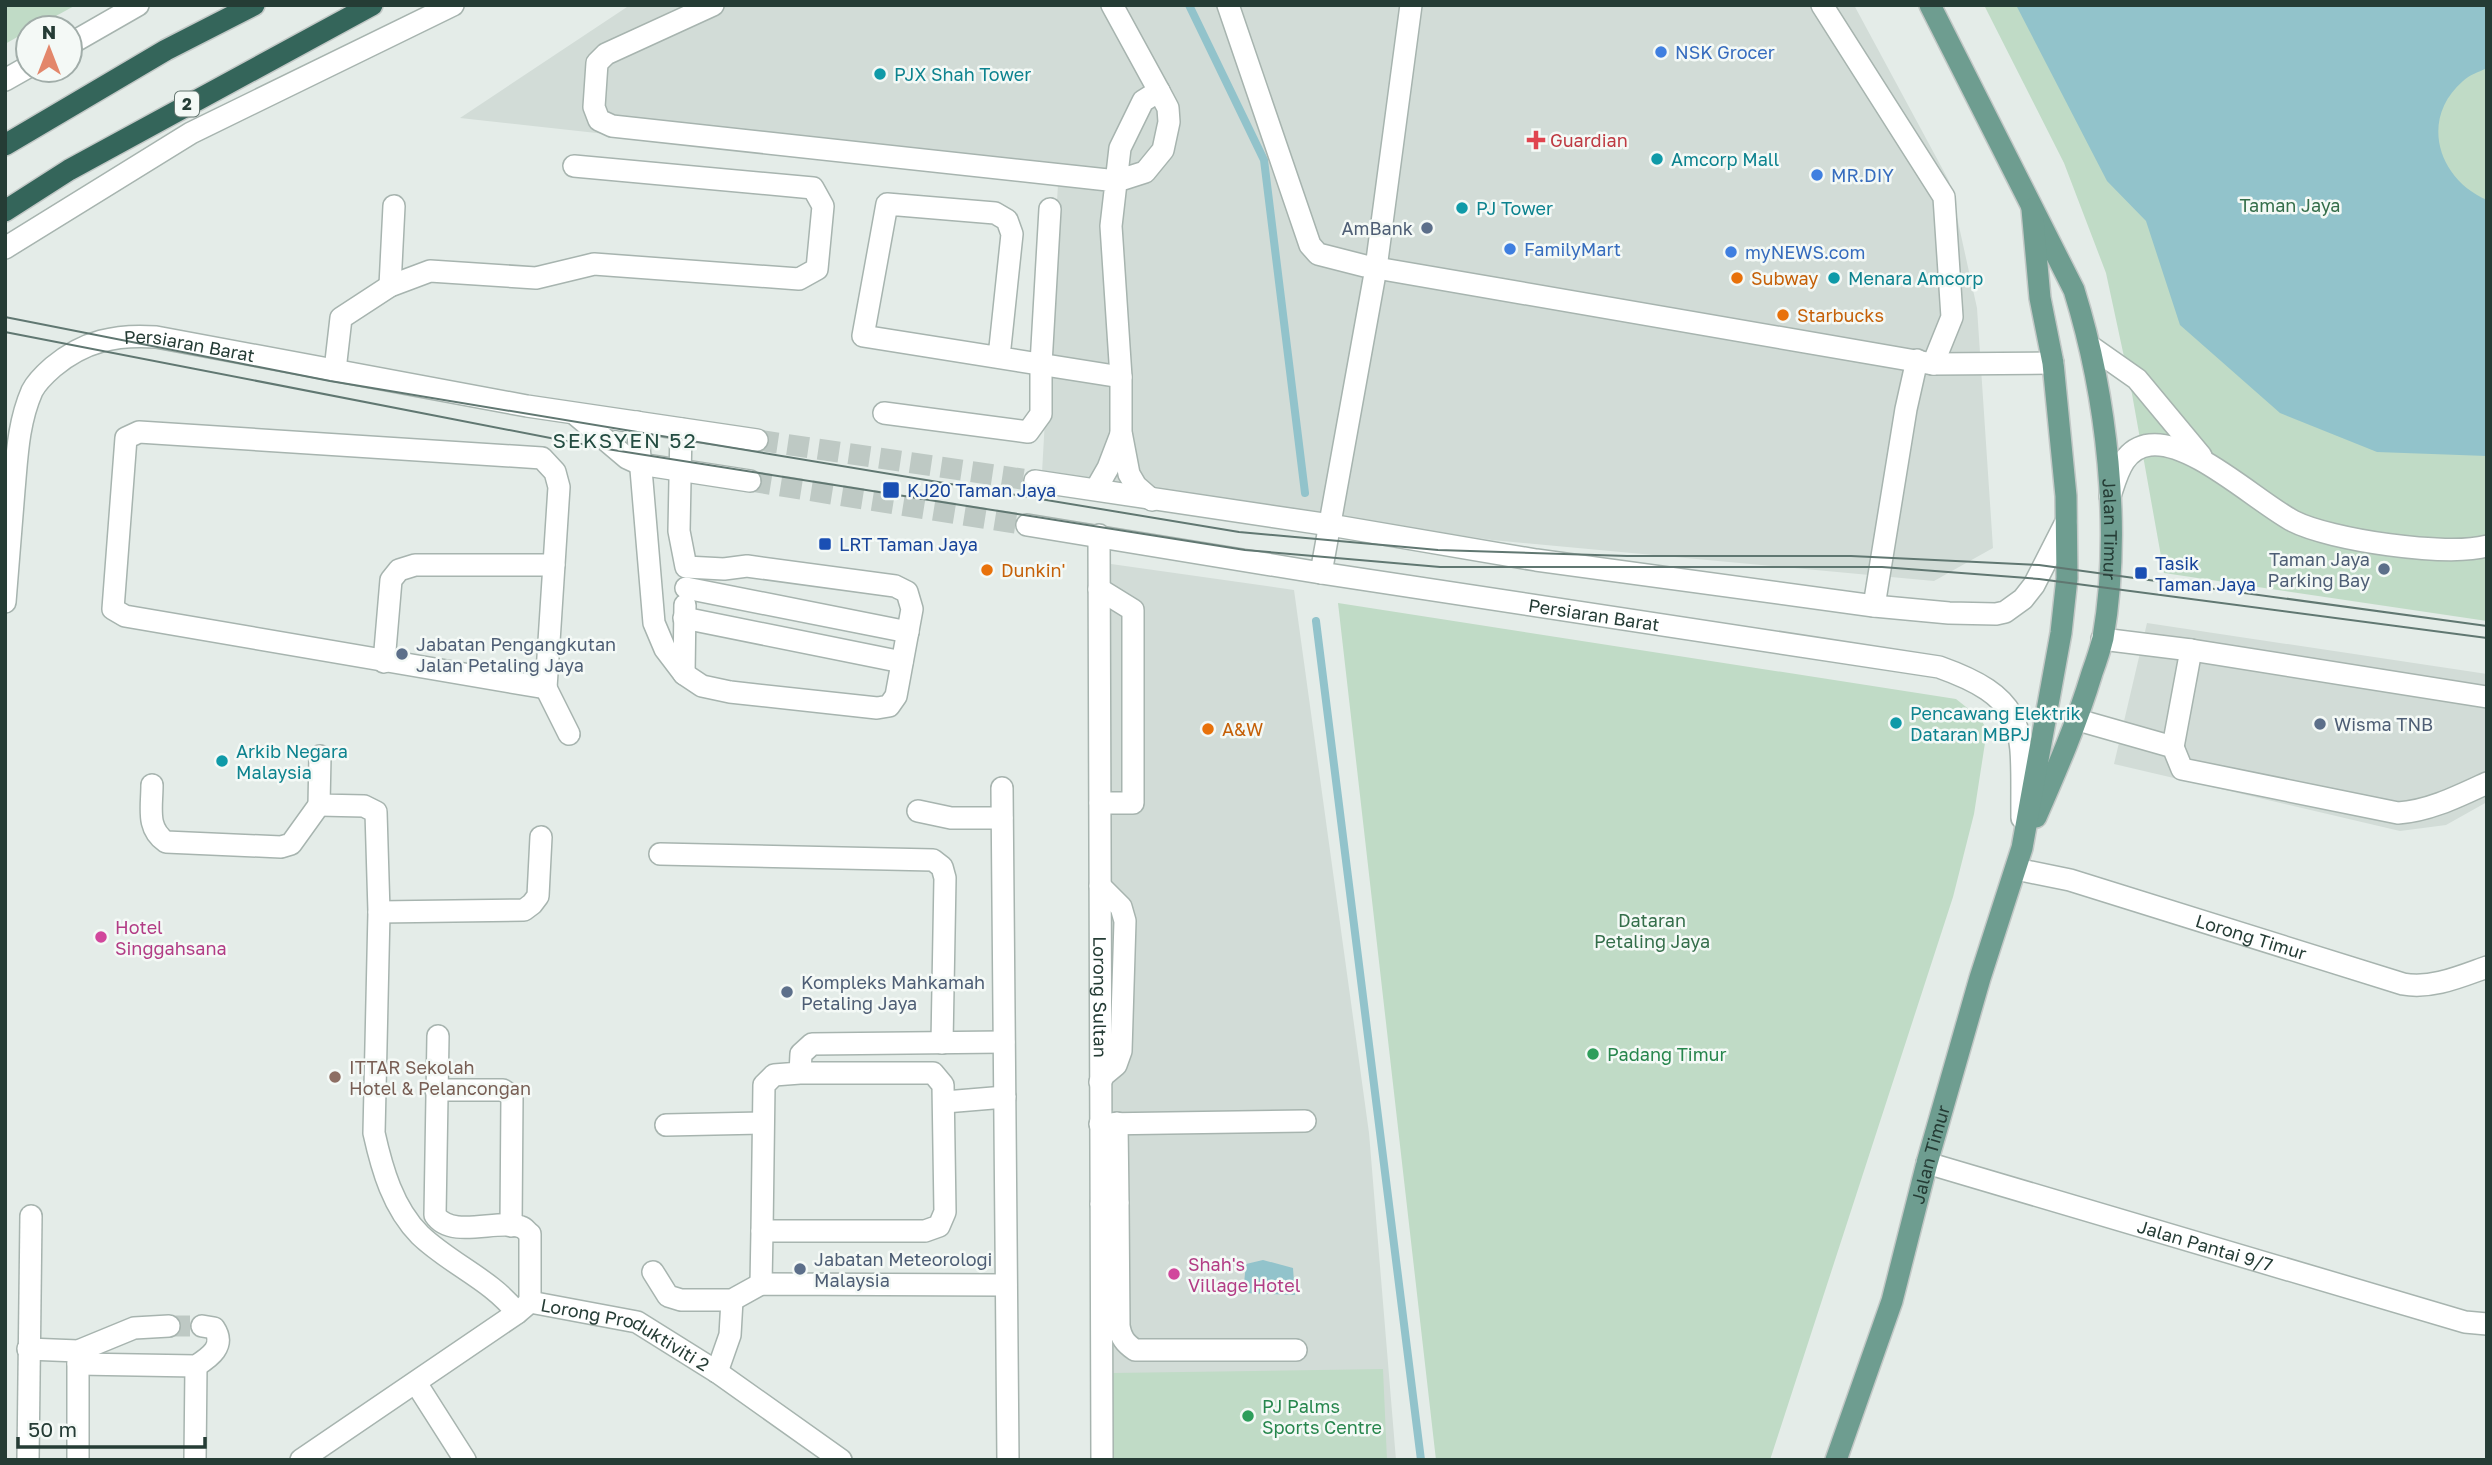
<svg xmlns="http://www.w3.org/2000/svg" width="2492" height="1465" font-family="'Golos Text',sans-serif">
  <rect width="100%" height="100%" fill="#e4ece8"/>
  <path fill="#d2dcd7" d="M630,5h1224l95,176 28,127 16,240 -59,33 -442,-41 -450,-67 16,-289 -598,-66z
    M1104,563l190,27 75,543 27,327h-286z
    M2147,623l340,51v128l-41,23 -46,6 -286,-67z"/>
  <path fill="#c0dbc6" d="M5,5h71l-42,23h-6v3l-23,13z
    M1984,5h503v616l-323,-48 -32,-179 -26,-121 -42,-110z
    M1338,603l618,96 24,19 7,12 -13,84 -21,83 -183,563h-334z
    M1383,1369l4,91h-274l-2,-87z"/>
  <path fill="#92c3cb" d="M2016,5h471v63c-8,4 -18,7 -24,13 -44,38 -25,98 24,119v256l-110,-4 -97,-39 -100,-88 -34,-104 -39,-40z
    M1263,1260l30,8 2,27 -52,-2 3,-29z"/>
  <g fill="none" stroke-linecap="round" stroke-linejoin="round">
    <path stroke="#92c3cb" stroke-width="8" d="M1189,5l75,155 41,333
      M1316,621l105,839"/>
    <path stroke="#bec9c4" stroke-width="21" stroke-dasharray="21 10" stroke-linecap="butt" d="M757,440l278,41
      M750,481l277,44
      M169,1326h33"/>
    <defs>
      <g id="minor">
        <path d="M713,5l-107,49 -9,9 -3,44 5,13 13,6 505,55 28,-9 18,-22 6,-28 -1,-14 -9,-17 -16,10 -23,47 -9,78 10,151v55l8,42 7,12 16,14"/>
        <path d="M1112,5l47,86"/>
        <path d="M1228,5l82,240 8,9 47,12 568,98 120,-1"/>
        <path d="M1822,5l122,192 8,120 -19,47"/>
        <path d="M70,44l68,-39"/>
        <path d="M5,80l23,-13"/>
        <path d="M5,248l186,-115 262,-128"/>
        <path d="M390,286l4,-80"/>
        <path d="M2090,346l47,33 64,77"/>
        <path d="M999,357l13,-123 -5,-14 -12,-7 -108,-9 -24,132 258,41"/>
        <path d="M335,370l6,-52 49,-32 40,-15 106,7 58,-14 205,15 18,-10 6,-63 -10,-18 -239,-22"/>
        <path d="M884,413l144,19 13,-18v-50l9,-155"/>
        <path d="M575,414l52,44 13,6 110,17"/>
        <path d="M637,422l17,201 11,26 19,25 18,12 28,6 147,16 12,-2 7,-10 16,-87 -5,-17 -12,-6 -148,-20 -23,3 -38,-2 -7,-36 2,-102"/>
        <path d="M139,432l403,26 13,14 4,15 -13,201 -421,-72 -12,-7 13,-171z"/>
        <path d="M1035,481l295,44 206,35 338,46 75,7 47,1 9,-2 18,-13 11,-14 32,-63"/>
        <path d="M1096,489l12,-21 13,-34"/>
        <path d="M2110,496c7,-21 13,-48 40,-51 42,-5 106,56 143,76 37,19 154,36 194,25"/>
        <path id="s1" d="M1027,525l294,48 618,94c93,33 82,64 83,151"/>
        <path id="s2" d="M1099,535l3,925"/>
        <path d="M1321,573l55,-305 35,-263"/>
        <path d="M686,588l222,44"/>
        <path d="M1099,589l34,21v193h-33"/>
        <path id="s3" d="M5,602c3,-37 6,-74 9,-112 3,-33 4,-67 18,-99 4,-8 13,-17 21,-24 31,-26 63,-33 103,-30l371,69 230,34"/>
        <path d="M1874,606l32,-197 11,-49"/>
        <path d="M684,618l218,44"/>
        <path d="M2102,639l89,11 -18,97"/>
        <path d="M2191,650l296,47"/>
        <path d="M384,662l7,-82 8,-10 16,-5h139"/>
        <path d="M684,674l1,-69"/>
        <path d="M546,688l23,46"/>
        <path d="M2078,720l95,27 9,22 216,44c31,-2 61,-17 89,-30"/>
        <path d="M320,756l-1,49 45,1 12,6 3,100 -5,221c8,36 19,75 46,102 30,29 72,45 97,78"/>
        <path d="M152,785c0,23 -6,43 14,57l115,5 10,-3 28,-39"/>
        <path d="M1002,788l6,672"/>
        <path d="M918,811l33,7h51"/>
        <path d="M660,854l273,6 9,7 3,11 -3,165"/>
        <path id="s4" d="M2016,869l54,11 333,104c29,5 56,-7 84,-17"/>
        <path d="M1100,886l21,21 4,14 -4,130 -5,14 -12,10 -4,7"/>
        <path d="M379,912l145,-2 8,-6 6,-8 3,-59"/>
        <path d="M438,1036l-3,179c17,25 64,3 86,12 4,1 6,5 9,7v68"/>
        <path d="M800,1073l-26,2 -10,10 -2,146h163l14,-5 6,-14 -2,-127 -10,-12h-133l1,-19 11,-10 192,-2"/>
        <path d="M436,1090h67l9,6 -1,130"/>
        <path d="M945,1102l60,-5"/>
        <path d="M1117,1123l1,80"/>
        <path d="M1100,1124l205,-3"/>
        <path d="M666,1125l96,-2"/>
        <path id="s5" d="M1927,1163l538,159 22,2"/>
        <path d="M1101,1204l17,-1 1,123c2,12 6,17 16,24h161"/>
        <path d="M653,1272l15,24 13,4h51l29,-16 245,1"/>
        <path d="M761,1284l1,-53"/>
        <path d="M28,1349l50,2 56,-23 35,-2"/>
        <path d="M78,1364l118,2c14,-9 30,-20 18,-38l-12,-2"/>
        <path d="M717,1372l13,-37 2,-35"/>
        <path d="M416,1383l49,77"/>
        <path d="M28,1460l3,-244"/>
        <path d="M78,1460v-107"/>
        <path d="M195,1460l1,-94"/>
        <path id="s6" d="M301,1460l216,-147 13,-11 107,20 80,50 124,88"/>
      </g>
      <g id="major">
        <path id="s7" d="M1930,5l144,285c33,106 48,238 29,348 -3,12 -7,24 -11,35 -15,50 -35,96 -56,144"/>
        <path id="s8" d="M1836,1460l56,-159 35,-138 53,-185 42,-130 39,-215 6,-55 -1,-82 -13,-133 -13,-65 -8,-89"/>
      </g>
      <path id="highway" d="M5,145l161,-95 88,-45
        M5,211l64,-41 303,-165"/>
    </defs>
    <use href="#minor" stroke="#a7b4af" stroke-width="24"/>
    <use href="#major" stroke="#c2c8c6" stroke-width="24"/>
    <use href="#highway" stroke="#c2c8c6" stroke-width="24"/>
    <use href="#minor" stroke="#fff" stroke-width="21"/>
    <use href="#major" stroke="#6e9d90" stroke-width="21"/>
    <use href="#highway" stroke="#34655a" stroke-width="21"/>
    <path stroke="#607771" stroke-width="2" d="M5,317l325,64 909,151 199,18 189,6h224l188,9 448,61
      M5,332l602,117 638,101 195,17h442l157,12 448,59"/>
  </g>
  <g fill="#3f7fe0" stroke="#f4f9f6" stroke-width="2.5">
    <circle cx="1661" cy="52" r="7"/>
    <circle cx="1817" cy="175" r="7"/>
    <circle cx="1510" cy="249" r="7"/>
    <circle cx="1731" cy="252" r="7"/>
  </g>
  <g fill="#0f9aa8" stroke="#f4f9f6" stroke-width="2.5">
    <circle cx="880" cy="74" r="7"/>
    <circle cx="1657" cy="159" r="7"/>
    <circle cx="1462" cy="208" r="7"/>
    <circle cx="1834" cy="278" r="7"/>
    <circle cx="1896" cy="723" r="7"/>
    <circle cx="222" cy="761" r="7"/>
  </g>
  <path fill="#e0444e" stroke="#f4f9f6" stroke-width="2.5" d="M1532.5 129.5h7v7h7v7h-7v7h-7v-7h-7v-7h7z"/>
  <g fill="#5c6f8a" stroke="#f4f9f6" stroke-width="2.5">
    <circle cx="1427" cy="228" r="7"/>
    <circle cx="2384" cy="569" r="7"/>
    <circle cx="402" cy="654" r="7"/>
    <circle cx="2320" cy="724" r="7"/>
    <circle cx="787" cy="992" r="7"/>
    <circle cx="800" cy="1269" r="7"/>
  </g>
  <g fill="#e8710a" stroke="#f4f9f6" stroke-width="2.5">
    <circle cx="1737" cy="278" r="7"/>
    <circle cx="1783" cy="315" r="7"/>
    <circle cx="987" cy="570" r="7"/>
    <circle cx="1208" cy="729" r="7"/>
  </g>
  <g fill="#1a4fb4" stroke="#f4f9f6" stroke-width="2.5">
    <rect x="882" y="481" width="18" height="18" rx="3.5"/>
    <rect x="818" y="537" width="14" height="14" rx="3.5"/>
    <rect x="2134" y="566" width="14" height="14" rx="3.5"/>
  </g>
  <g fill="#d1479c" stroke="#f4f9f6" stroke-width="2.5">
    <circle cx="101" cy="937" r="7"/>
    <circle cx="1174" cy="1274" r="7"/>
  </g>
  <g fill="#2e9e5b" stroke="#f4f9f6" stroke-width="2.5">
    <circle cx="1593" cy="1054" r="7"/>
    <circle cx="1248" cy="1416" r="7"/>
  </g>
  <circle fill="#8d6e63" stroke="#f4f9f6" stroke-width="2.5" cx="335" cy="1077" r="7"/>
  <g text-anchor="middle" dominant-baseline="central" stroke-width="5" stroke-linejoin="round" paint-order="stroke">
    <rect fill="#f4f9f6" stroke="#63756f" stroke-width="2" x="175" y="91.5" width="24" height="25" rx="5"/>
    <g font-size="16" font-weight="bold" fill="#253c35">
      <text x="187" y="104">2</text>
    </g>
    <g font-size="18" fill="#366cbe" stroke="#f4f9f6" text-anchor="start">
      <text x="1675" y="52">NSK Grocer</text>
      <text x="1831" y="175">MR.DIY</text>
      <text x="1524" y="249">FamilyMart</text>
      <text x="1745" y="252">myNEWS.com</text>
    </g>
    <g font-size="18" fill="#0d838f" stroke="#f4f9f6" text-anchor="start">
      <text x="894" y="74">PJX Shah Tower</text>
      <text x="1671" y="159">Amcorp Mall</text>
      <text x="1476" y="208">PJ Tower</text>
      <text x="1848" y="278">Menara Amcorp</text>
      <text x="1910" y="713">Pencawang Elektrik<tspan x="1910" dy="21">Dataran MBPJ</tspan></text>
      <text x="236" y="751">Arkib Negara<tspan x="236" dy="21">Malaysia</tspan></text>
    </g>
    <g font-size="18" fill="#be3a42" stroke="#f4f9f6" text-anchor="start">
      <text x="1550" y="140">Guardian</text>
    </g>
    <g font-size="18" fill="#346e4a" stroke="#f4f9f6">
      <text x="2290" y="205">Taman Jaya</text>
      <text x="1652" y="920">Dataran<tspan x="1652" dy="21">Petaling Jaya</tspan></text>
    </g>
    <g font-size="18" fill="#4e5e75" stroke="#f4f9f6" text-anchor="start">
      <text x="1413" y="228" text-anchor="end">AmBank</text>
      <text x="2370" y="559" text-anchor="end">Taman Jaya<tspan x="2370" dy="21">Parking Bay</tspan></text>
      <text x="416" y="644">Jabatan Pengangkutan<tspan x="416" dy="21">Jalan Petaling Jaya</tspan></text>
      <text x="2334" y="724">Wisma TNB</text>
      <text x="801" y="982">Kompleks Mahkamah<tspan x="801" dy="21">Petaling Jaya</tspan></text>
      <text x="814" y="1259">Jabatan Meteorologi<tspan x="814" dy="21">Malaysia</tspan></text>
    </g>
    <g font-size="18" fill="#c56008" stroke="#f4f9f6" text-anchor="start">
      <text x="1751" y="278">Subway</text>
      <text x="1797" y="315">Starbucks</text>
      <text x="1001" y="570">Dunkin'</text>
      <text x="1222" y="729">A&amp;W</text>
    </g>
    <g font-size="18" fill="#253c35" stroke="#f4f9f6">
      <text stroke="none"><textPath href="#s3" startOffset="390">Persiaran Barat</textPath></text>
      <text stroke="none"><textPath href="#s7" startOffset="562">Jalan Timur</textPath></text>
      <text stroke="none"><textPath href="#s1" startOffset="574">Persiaran Barat</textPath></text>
      <text stroke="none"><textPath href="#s4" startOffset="245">Lorong Timur</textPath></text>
      <text stroke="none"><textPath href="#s2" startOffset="462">Lorong Sultan</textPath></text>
      <text stroke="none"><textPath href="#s8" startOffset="320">Jalan Timur</textPath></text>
      <text stroke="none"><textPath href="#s5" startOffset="290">Jalan Pantai 9/7</textPath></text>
      <text stroke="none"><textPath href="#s6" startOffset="380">Lorong Produktiviti 2</textPath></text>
    </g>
    <g font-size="18" fill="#164399" stroke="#f4f9f6" text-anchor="start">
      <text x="907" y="490">KJ20 Taman Jaya</text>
      <text x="839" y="544">LRT Taman Jaya</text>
      <text x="2155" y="563">Tasik<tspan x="2155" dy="21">Taman Jaya</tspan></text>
    </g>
    <g font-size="18" fill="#b23c85" stroke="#f4f9f6" text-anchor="start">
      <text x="115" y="927">Hotel<tspan x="115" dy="21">Singgahsana</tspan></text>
      <text x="1188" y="1264">Shah's<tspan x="1188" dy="21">Village Hotel</tspan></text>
    </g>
    <g font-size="18" fill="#27864d" stroke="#f4f9f6" text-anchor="start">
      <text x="1607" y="1054">Padang Timur</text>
      <text x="1262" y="1406">PJ Palms<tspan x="1262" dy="21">Sports Centre</tspan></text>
    </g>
    <g font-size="18" fill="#785e54" stroke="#f4f9f6" text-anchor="start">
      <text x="349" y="1067">ITTAR Sekolah<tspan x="349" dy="21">Hotel &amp; Pelancongan</tspan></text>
    </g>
    <g font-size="21" letter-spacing="2" fill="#234c41" stroke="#f4f9f6">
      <text x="625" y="440">SEKSYEN 52</text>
    </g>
  </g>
  <rect width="2492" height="1465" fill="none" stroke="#253c35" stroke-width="14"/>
  <g transform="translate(49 49)"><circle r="33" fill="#f4f9f6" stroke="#a1ada9" stroke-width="2"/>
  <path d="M0-5L12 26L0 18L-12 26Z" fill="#e3876b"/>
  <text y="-10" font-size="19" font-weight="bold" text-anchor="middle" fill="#253c35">N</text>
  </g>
  <path d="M18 1437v10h187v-10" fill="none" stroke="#253c35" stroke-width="3.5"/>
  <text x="28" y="1437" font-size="21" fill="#253c35" stroke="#f4f9f6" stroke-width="5" paint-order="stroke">50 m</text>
</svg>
